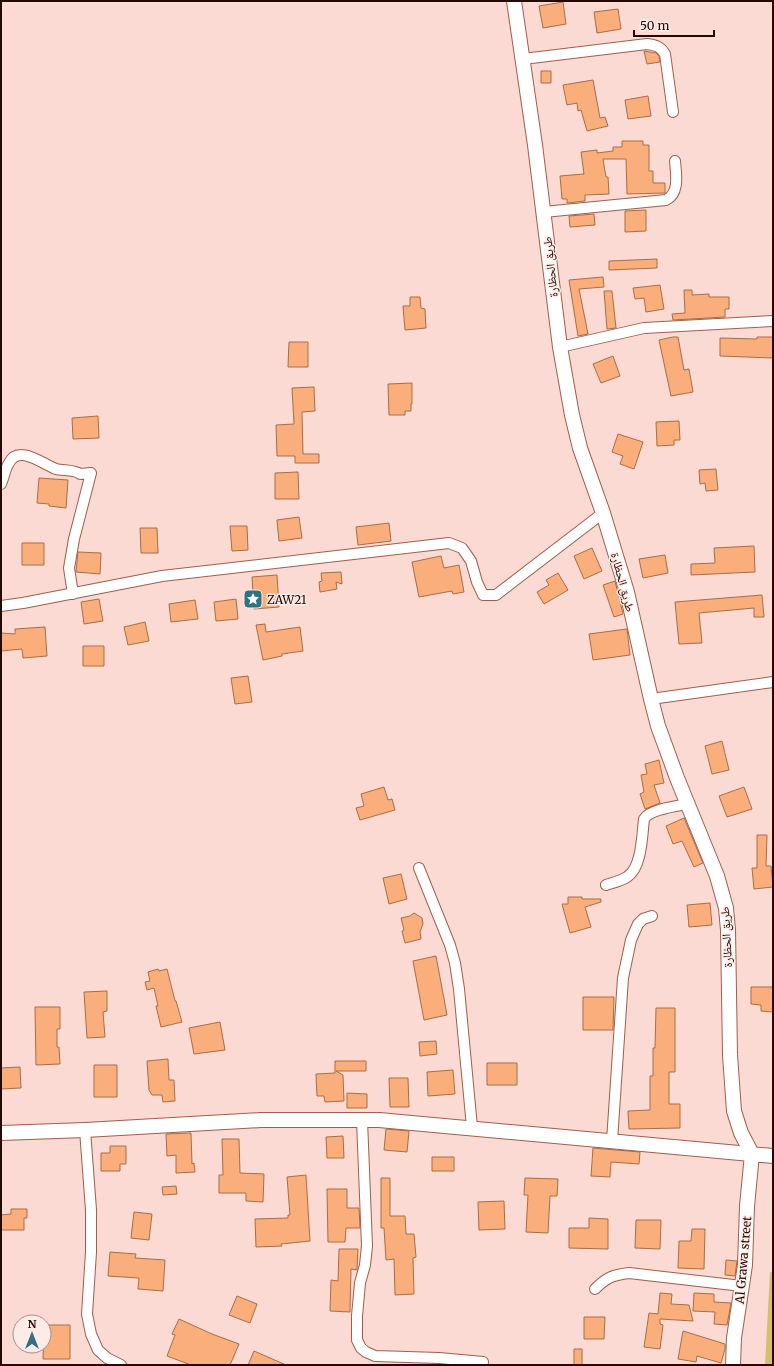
<svg xmlns="http://www.w3.org/2000/svg" width="774" height="1366" font-family="Merriweather,'Noto Naskh Arabic',serif">
  <rect width="100%" height="100%" fill="#fadad2"/>
  <path fill="#d5bf6f" d="M770,1272l3,1v92h-8z"/>
  <path fill="#f9ae7b" stroke="#a96e45" d="M563,2l3,22 -23,4 -4,-22z
    M618,9l3,20 -24,4 -3,-21z
    M644,51l12,2 3,3 1,6 -13,2z
    M541,71h10v12h-10z
    M593,80l7,38 5,-1 3,9 -21,5 -6,-21 -3,1 -1,-8 -10,2 -4,-20z
    M648,96l3,20 -23,3 -3,-19z
    M622,141h21v4h6v26h4v12h12v10l-38,1 -1,-35h-23l3,18h2l1,17 -24,1v6l-18,2v-4h-5l-2,-23 24,-2 -3,-22 16,-2v3l16,-2v-4h9z
    M646,210v21l-21,1v-21z
    M594,214l1,11 -25,2 -1,-11z
    M657,259v9l-48,2v-9z
    M603,277l1,10 -25,2 9,45 -10,2 -9,-56z
    M660,285l4,24 -18,3 -2,-14 -9,1 -2,-11z
    M684,290h8v5l17,-1v3h20v12h-4v8l-52,3 -1,-6 13,-1z
    M604,291h8l4,37 -9,1z
    M410,297h10l1,11 4,1 1,19 -21,2 -2,-24h7z
    M673,337h5l6,33 5,-1 4,23 -22,4 -12,-56z
    M757,337h16v21l-53,-2v-18l37,1z
    M289,342h19v25h-20z
    M613,356l7,20 -19,7 -8,-19z
    M412,383v21h-1v7h-6v4h-16l-1,-31z
    M314,387l1,24 -13,1 1,42h16v9h-24v-7h-18l-1,-31 18,-1 -2,-36z
    M98,416l1,22 -26,1 -1,-21z
    M679,421l1,19h-6v5l-17,1 -1,-24z
    M618,434l25,8 -9,27 -14,-5 3,-8 -11,-4z
    M716,469l2,21 -12,1 -1,-8 -5,1 -1,-14z
    M298,472l1,27h-24v-26z
    M39,478l29,2 -2,28 -17,-2v-2l-12,-1z
    M299,517l3,21 -23,3 -2,-21z
    M389,523l2,18 -33,4 -2,-18z
    M230,526h17l1,24 -16,1z
    M140,528h17l1,25h-17z
    M22,543h22v22h-22z
    M754,546l1,26 -64,3v-11l24,-1 -1,-15z
    M592,548l10,23 -18,8 -10,-23z
    M78,552l23,1 -1,21 -24,-2z
    M665,555l3,18 -25,5 -4,-19z
    M441,556l3,12 15,-3 5,27 -11,2 -1,-3 -33,6 -7,-35z
    M341,572l1,12 -6,-2 1,7 -17,3 -1,-10 3,-1 -1,-8z
    M558,573l10,17 -24,14 -7,-12 12,-7 -3,-5z
    M277,575l2,32 -25,2 -2,-32z
    M615,581l8,33 -9,3 -11,-32z
    M762,595l2,22h-10v-9l-55,5 3,30 -23,1 -4,-42z
    M99,599l4,22 -19,3 -3,-22z
    M236,599l2,20 -22,2 -2,-19z
    M195,600l3,19 -27,3 -2,-18z
    M145,622l4,19 -21,4 -4,-18z
    M265,624l1,8 34,-5 3,24 -21,3v2l-19,4 -7,-35z
    M45,627l2,29 -24,2 -1,-9 -21,2v-18l14,1v-5z
    M627,629l3,26 -37,5 -4,-26z
    M83,646h21v20h-21z
    M248,676l4,26 -17,2 -4,-26z
    M722,741l7,29 -17,4 -7,-28z
    M659,760l5,23 -10,2 6,18 -15,6 -5,-15 4,-2 -3,-17 6,-1 -2,-10z
    M384,787l4,13 4,-1 3,11 -35,10 -4,-12 8,-2 -3,-12z
    M744,787l8,22 -25,8 -8,-21z
    M684,818l19,45 -9,4 -12,-26 -9,3 -7,-18z
    M757,835h10l-1,31h5l2,21 -19,2 -2,-21h5z
    M401,874l6,25 -18,5 -6,-26z
    M568,897h14v2h19v3l-16,5 6,20 -21,6 -8,-29h6z
    M710,903l2,22 -23,2 -2,-22z
    M414,913l8,5 1,6 -3,8 1,7 -16,4 -3,-12 2,-1 -3,-12 9,-2z
    M436,956l11,59 -23,5 -11,-59z
    M158,969l1,2 8,-2 8,32h1l6,21 -21,5 -5,-21h2l-4,-18 -7,2 -2,-8 5,-1 -2,-9z
    M751,987h22v25l-12,-1v-6l-10,-1z
    M107,991v20l-4,1 2,25 -18,1 -3,-46z
    M583,997h31l-1,33h-30z
    M35,1007h25v22h-3v18h2l1,17 -24,1z
    M656,1008h19v64h-6v32h11v24l-51,1 -1,-18 22,-1v-34h3v-28h2z
    M220,1022l5,28 -31,4 -5,-26z
    M436,1041l1,13 -17,2 -1,-14z
    M168,1059l1,21h5l1,21 -12,1 -1,-7h-10l-3,-5 -2,-29z
    M335,1061h31v10h-30l7,4 1,26 -19,1 -1,-6h-7l-1,-22 19,-1z
    M487,1063h30v22h-30z
    M94,1065h23v32h-23z
    M20,1067l1,21 -20,1v-21z
    M453,1070l2,24 -27,2 -1,-24z
    M389,1078h19l1,29h-19z
    M347,1093l20,1v14h-20z
    M386,1129l23,2 -2,21 -23,-2z
    M191,1133l1,31 2,-1 1,9 -19,1v-18l-9,1 -1,-22z
    M343,1136l1,22h-17l-1,-21z
    M222,1139h17l1,34 24,1 -1,28 -17,-1v-8h-27v-18h4z
    M110,1146h16v18h-6v7h-19v-18h9z
    M593,1148l47,4 -1,12 -28,-2 -1,15 -19,-1z
    M432,1157h22v14h-22z
    M306,1175l4,66 -29,3 1,2 -26,1 -1,-28 33,-1v-3h2l-3,-38z
    M381,1178h9v38h15l1,18h8l2,23 -3,1 1,36 -19,1 -1,-36 -8,1 -2,-32h-3z
    M525,1178l33,1 -1,17h-7l-2,37 -22,-1 2,-37h-4z
    M176,1186l1,8 -14,1 -1,-8z
    M327,1189h20v19h12l1,20h-14l-1,14h-17z
    M504,1201l1,28 -26,1 -1,-28z
    M11,1209h16v9h-3v12h-23v-15l10,-1z
    M134,1212l18,2 -3,26 -18,-2z
    M589,1218l19,1v30l-39,-1v-20h20z
    M636,1220h25l-1,29 -25,-1z
    M692,1229h13l-1,40 -26,-1 1,-27h12z
    M339,1249h19l-1,21 -6,-1 -1,43 -20,-1 1,-31 7,1z
    M110,1252l26,2 -1,4 30,2 -2,31 -25,-2 1,-11 -31,-2z
    M726,1260l11,1 -2,15 -10,-1z
    M660,1293l12,1 -1,10 18,1 4,16 -33,-2v5l3,1 -3,24 -16,-2 5,-34 9,1z
    M694,1293l20,1v8l17,1 -4,22 -13,-1 1,-12 -22,-1z
    M237,1296l20,8 -7,19 -21,-8z
    M584,1317h21l-1,22h-20z
    M179,1319l33,15 27,10 -9,21h-39l-24,-9 8,-21 -3,-1z
    M44,1325h26v34h-27z
    M683,1331l42,13v5l-4,14 -24,-7 -1,6 -18,-3z
    M574,1349h8v16h-8z
    M254,1351l32,14h-38z"/>
  <g fill="none" stroke-linecap="round" stroke-linejoin="round">
    <defs>
      <path id="street" d="M523,59l124,-15c9,1 14,3 18,10l8,58
        M544,212l122,-12c14,-7 10,-26 9,-39
        M560,347l84,-19 129,-7
        M1,484c3,-7 4,-15 8,-21 9,-19 34,1 47,6 7,2 18,0 24,5l11,-1 -17,66 -5,29 4,26
        M1,606l22,-3 139,-27 287,-33 13,5 9,13 6,21 6,13h13l107,-82
        M651,699l122,-17
        M419,868l31,77 5,18 4,26 13,138
        M606,885c6,-2 15,-4 21,-8 15,-9 15,-42 17,-58 6,-10 33,-13 44,-15
        M362,1120l5,126 -2,19 -5,18 -3,33v24l4,8 5,4 9,4 64,2 44,4
        M85,1130l6,80v42l-4,62 4,20 7,16 9,8 14,7
        M612,1141l11,-163 8,-38 7,-16 5,-5 9,-3
        M595,1289c12,-12 18,-14 34,-16l113,13"/>
      <path id="secondary" d="M514,1l21,144 25,202 12,68 8,33 23,65 24,79 24,107 7,27 19,52 40,98 9,32 2,22 2,125 4,56 7,22 11,21 -5,52 -2,59 -11,73 -1,27
        M1,1133l84,-3 176,-10h118l394,36"/>
    </defs>
    <use href="#street" stroke="#a25d4c" stroke-width="12"/>
    <use href="#secondary" stroke="#a25d4c" stroke-width="16"/>
    <use href="#street" stroke="#fff" stroke-width="10"/>
    <use href="#secondary" stroke="#fff" stroke-width="14"/>
  </g>
  <defs>
    <symbol id="sight-square" viewBox="-11 -11 22 22"><rect x="-9" y="-9" width="18" height="18" rx="4" fill="#2e7382" stroke="#fcebe7"/><path d="M0-6L1.8-2.2L6-1.7L2.9 1.2L3.7 5.4L0 3.3L-3.7 5.4L-2.9 1.2L-6-1.7L-1.8-2.2Z" fill="#fff"/></symbol>
  </defs>
  <g fill-rule="evenodd">
    <use href="#sight-square" x="242" y="588" width="22" height="22"/>
  </g>
  <g text-anchor="middle" dominant-baseline="central" stroke-width="3" stroke-linejoin="round" paint-order="stroke">
    <g font-size="12" fill="#240a05" stroke="#fcebe7">
      <text transform="translate(550 267) rotate(-96)">طريق الحظارة</text>
      <text transform="translate(623 582) rotate(75)">طريق الحظارة</text>
      <text transform="translate(726 937) rotate(-93)">طريق الحظارة</text>
      <text transform="translate(743 1260) rotate(-85)">Al Grawa street</text>
    </g>
    <g font-size="12" fill="#240a05" stroke="#fcebe7" text-anchor="start">
      <text x="267" y="599">ZAW21</text>
    </g>
  </g>
  <rect width="774" height="1366" fill="none" stroke="#240a05" stroke-width="4"/>
  <g transform="translate(32 1334)"><circle r="19" fill="#fcebe7" stroke="#a6918d"/>
  <path d="M0-3L7 15L0 10L-7 15Z" fill="#2e7382"/>
  <text y="-6" font-size="11" font-weight="bold" text-anchor="middle" fill="#240a05">N</text>
  </g>
  <path d="M634 30v6h80v-6" fill="none" stroke="#240a05" stroke-width="2"/>
  <text x="640" y="30" font-size="12" fill="#240a05" stroke="#fcebe7" stroke-width="3" paint-order="stroke">50 m</text>
</svg>
